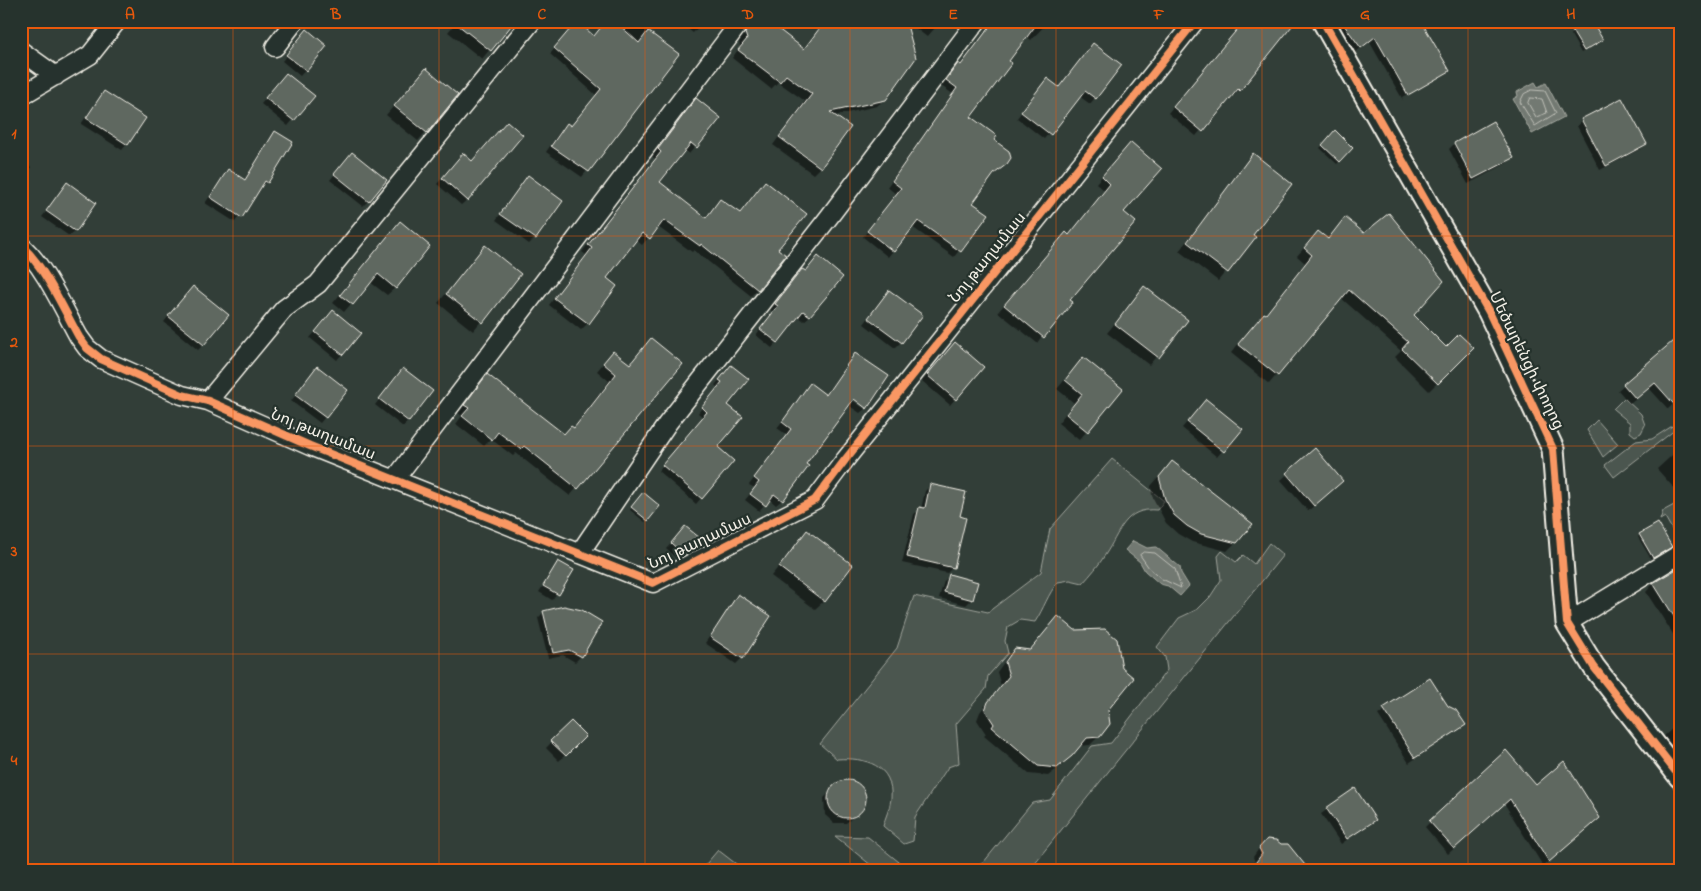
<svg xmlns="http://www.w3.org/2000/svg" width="1701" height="891" font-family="'Indie Flower','Noto Sans Armenian',sans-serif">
  <rect width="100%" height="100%" fill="#323e38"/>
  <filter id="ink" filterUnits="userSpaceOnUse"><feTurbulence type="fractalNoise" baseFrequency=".02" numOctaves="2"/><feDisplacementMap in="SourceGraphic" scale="10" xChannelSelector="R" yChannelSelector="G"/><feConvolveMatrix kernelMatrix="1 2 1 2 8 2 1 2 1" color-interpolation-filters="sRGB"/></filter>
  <g filter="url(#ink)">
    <path fill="#4c564f" stroke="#a0a49c" d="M1624,398l17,16 4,11 -4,8 -6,3 -5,-4v-9l-17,-14z
      M1597,420l21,24 -15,13 -16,-27z
      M1680,421v5l-66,51 -9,-12 31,-24 16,-2z
      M1112,459l52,42 -7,9c-33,-3 -37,23 -52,45 -6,10 -14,19 -22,28l-13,-3 -12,2c-10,12 -14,26 -23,40l-15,-2 -12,7 -3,14 3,12 -20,23 -2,13 -30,35 3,39 -11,4 -33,50 -2,24 -9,3 -21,-18c2,-8 7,-18 8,-27 3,-34 -26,-42 -54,-40l-17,-15 77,-96 17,-52 74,16 53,-40 9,-43z
      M1674,505l6,4v20l-6,4 -9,-16 -5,3 3,-9z
      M1269,543l14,12 -254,315h-61l15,-7 49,-60 18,-3 42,-54 19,-3 56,-73 -2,-13 -8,-10 22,-29 19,-9 12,-12 11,-17 -3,-24 4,-5 14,11 7,-7 11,9z
      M835,836l33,1 31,25 -5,8h-17z
      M718,850l26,20h-43z"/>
    <path fill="#727972" stroke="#a6a9a1" d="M1535,82l3,5 8,-4 18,34 -32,17 -19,-35 5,-3 -1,-4z
      M1133,541l14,7 9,-1 24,20 1,6 8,13 -9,10 -12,-10 -8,-2 -15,-13 -5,-9 -15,-12z"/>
    <path fill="#0007" d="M21,21h5l4,3 -4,5 -5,-3z
      M457,21h56l-31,38 -34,-27z
      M607,21h27l43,33 -95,123 -36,-25 15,-22 6,-6 4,3 25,-32 -46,-41 22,-26 21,9z
      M678,21h26l-11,12z
      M750,21h16l37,29 82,49 -8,7 -43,10 -14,51 -7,7 -40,-29 32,-44 -27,-19 -7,7 -39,-31 8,-11 -1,-6z
      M906,21h35l-14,16z
      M999,21h50l-18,19 -5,-4 -57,81 23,23 14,24 -15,13 -19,26 15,11 -33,43 -42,-30 -24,30 -25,-20 33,-43 -9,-7 66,-93 -12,-8z
      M1238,21l56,1 -55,68 -6,6 -1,-2 -36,42 -28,-23 69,-82 -4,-3z
      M1348,21h76l-1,5 26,44 -47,27 1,3 -34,-59 -14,12 -16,-23z
      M1573,32l28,8 -20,13 -10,-18z
      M302,37l24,9 -26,30 -18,-15z
      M1121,65l-31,39 -11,-8 -35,43 -27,-21 25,-33 17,3z
      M426,69l30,26 -38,46 -32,-26z
      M281,80l32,16 -25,30 -27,-22z
      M104,92l23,52 -5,6 -41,-26z
      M696,99l23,19 -30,36 -5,-4 -26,32 47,36 16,-17 55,49 -19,39 -6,7 -57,-46 -2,2 -34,-25 -16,18 -7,-6 -30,39 -17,45 -7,7 -32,-25 37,-50 -4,-3 73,-93 -3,-3z
      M1582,120l63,24 -5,5 -40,21 -23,-44z
      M1335,132l17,16 -15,16 -17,-16z
      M276,133l-9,49 -7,5 -25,35 -30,-19 24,-32 15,10z
      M1454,144l58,13 -5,6 -39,21 -19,-35z
      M1125,150l-3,62 -54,88 -31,43 -39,-31 61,-72 9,-4 37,-45 -9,-8z
      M1254,155l-3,80 3,2 -36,44 -39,-30z
      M21,159l10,8 -9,13 5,4 -6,8z
      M347,159l21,42 -5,5 -33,-26z
      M458,160l14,2 -5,38 -6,5 -24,-21z
      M528,177l7,61 -6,6 -33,-24z
      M67,184l8,47 -6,5 -27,-19z
      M1345,219l67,96 34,34 26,-1 -43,43 -34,-34 6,-6 -60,-53 -72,86 -38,-31 25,-31 9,-7 40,-52 -8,-7 13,-15 8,-8 9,7z
      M400,222l-5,66 -8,7 -17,-13 -26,30 -11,-9z
      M485,247l35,27 -47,57 -35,-28z
      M802,270l8,46 -6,5 -6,-5 -26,32 -16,-13 17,-23 -3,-2z
      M1144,288l42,33 -37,44 -42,-32z
      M187,293l17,51 -6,6 -34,-28z
      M884,297l17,45 -6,6 -31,-24z
      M328,317l31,17 -22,26 -27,-22z
      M1680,326v72l-12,11 -19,-21 -19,16 -12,-14 62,-54 -5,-5z
      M950,349l5,50 -5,6 -28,-24z
      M855,354l-7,43 17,12 -5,4 -12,-8 -44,59 -22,36 -6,5 -7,-6 -10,12 -14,-11 10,-12 -6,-3 38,-50 -10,-7 33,-43 15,10z
      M1083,358l4,73 -8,9 -21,-17 16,-20 -17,-14z
      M606,360l23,5 52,-1 -111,132 -54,-43 -3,3 -22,-17 -7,7 -28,-22 6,-8 -4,-3 22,-30 83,52 10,-6 36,-48 -12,-10z
      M317,368l8,49 -5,6 -29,-22z
      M726,372v33l-10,43 17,13 -37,43 -38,-33 45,-54 -5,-4 20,-25 -3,-3z
      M398,375l10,46 -5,6 -28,-22z
      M1206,400l35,29 -24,28 -35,-29z
      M1680,448v47l-23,-26z
      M1314,450l22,37 -28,24 -27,-31z
      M1164,471l72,71 -9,9 -35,-9 -14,-8 -12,-11 -14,-27 -1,-10z
      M931,485l28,32 -6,50 -6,6 -45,-10 12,-49 7,-5 4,-18z
      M641,497l6,23 -2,2 -15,-12z
      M807,532l17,69 -9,8 -44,-33z
      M680,534l23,8 -26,17 -11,-10z
      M1640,535l28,14 -17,10 -13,-22z
      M558,563l14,8 -20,29 -13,-8z
      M1680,568v77l-34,-53 7,-8z
      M950,576l22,23 -6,6 -27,-7 5,-17z
      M738,596l4,62 -6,6 -31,-21z
      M544,612l37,44 -6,6 -12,-7 -15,3 -10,-40z
      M1058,617l49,93 -8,26 -9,9 -11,1 -17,19 -14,11 -19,-2 -45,-38 2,-2 -9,-14 3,-8 21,-26 -4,-14 10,-14 9,-9 13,3z
      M1430,679l17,28 17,18 -55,38 -31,-48z
      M571,722l13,14 -25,25 -13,-13z
      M1680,722v53l-24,-32z
      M844,781l12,3 7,9 1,11 -2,6 -16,13h-12l-9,-8 -1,-17 15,-15z
      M1536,786l57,37 -50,43 -39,-63 -56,51 -23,-27 5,-5z
      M1354,790l20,30 -33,24 -20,-30z
      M1260,847l40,23h-50l5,-8 -2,-5z"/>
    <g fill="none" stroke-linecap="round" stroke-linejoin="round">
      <path stroke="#c0c1b9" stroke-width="1" d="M1532,90l13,1 11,22 -21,13 -15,-24 4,-8z
        M1530,98l12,1 5,14 -11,4 -8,-14z
        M1144,552l11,1 20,16 6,19 -19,-9 -13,-11 -9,-13z"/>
    </g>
    <path fill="#5f6861" stroke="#f4f1e8" d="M453,21h62l-24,30z
      M577,21l17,15 12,-15h9l24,22 9,-12 31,23 -90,118 -38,-26 16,-23 4,3 30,-37 -47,-41z
      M751,21h17l36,28 21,-28h81l10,37 -30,42 -56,12 21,15 -30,41 -42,-31 33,-43 -26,-19 -6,7 -42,-32 9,-11 -2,-6z
      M994,21h45l-30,40 3,2 -41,54 26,19 -3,4 15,11 2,7 -4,6 -13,10 -21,29 16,11 -28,38 -43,-31 -24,31 -27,-21 34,-43 -9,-7 65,-93 -11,-8 12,-17 3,2z
      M1244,21h52l-56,70 -2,-2 -35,43 -30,-25z
      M1341,21h80l29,50 -42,24 -33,-58 -14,11z
      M1590,21h2l11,19 -19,11 -12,-20z
      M307,29l20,17 -20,25 -21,-16z
      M1093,43l29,22 -26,34 -11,-8 -34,44 -30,-23 26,-34 12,9z
      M426,68l32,27 -31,38 -33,-27z
      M286,73l29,23 -21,25 -29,-23z
      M104,91l42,27 -18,27 -42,-27z
      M696,98l25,20 -24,30 -6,-5 -31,39 46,36 14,-19 20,14 25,-32 42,33 -29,35 8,6 -28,35 -57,-46 -1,2 -36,-26 -14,19 -8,-6 -35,45 10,8 -28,38 -35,-26 38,-50 -4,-3 73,-93 -3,-3z
      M1622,98l25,46 -41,22 -25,-47z
      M507,121l16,14 -55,66 -26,-23 21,-25 9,8z
      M1493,121l21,37 -41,21 -19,-36z
      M1335,130l18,18 -13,14 -18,-17z
      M275,131l18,11 -25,41 -3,-2 -23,37 -32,-21 18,-28 17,11z
      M1131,142l31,27 -38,43 12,10 -66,78 3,2 -29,36 -40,-33 62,-73 3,3 41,-51 -8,-8z
      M352,152l35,28 -18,22 -35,-28z
      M1253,153l39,31 -39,51 3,2 -28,36 -41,-31z
      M528,175l35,26 -27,38 -36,-25z
      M67,182l29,21 -20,29 -30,-21z
      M1389,213l55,68 -30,34 32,32 13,-13 15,14 -36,36 -36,-35 6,-7 -59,-52 -71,86 -40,-32 26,-31 2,1 46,-59 -8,-7 14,-17 10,8 17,-22 19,16z
      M400,221l30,25 -34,43 -18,-15 -25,31 -13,-10z
      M485,245l36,29 -38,49 -37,-29z
      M818,256l25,21 -33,39 -7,-5 -25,32 -18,-14 18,-23 -3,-2 27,-35 4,2z
      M193,286l36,29 -25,30 -36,-29z
      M1144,286l44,34 -29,38 -44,-34z
      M889,290l34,25 -21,28 -34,-25z
      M333,310l28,23 -18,22 -28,-23z
      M1680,335v76l-25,-28 -19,16 -13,-15z
      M651,338l32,26 -105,125 -54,-43 -3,3 -23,-17 -6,8 -30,-24 7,-8 -5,-3 23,-31 77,60 7,-8 3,2 42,-54 -13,-11 10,-12 17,13z
      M955,342l29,25 -28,33 -29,-25z
      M855,353l34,23 -22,33 -13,-10 -48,65 3,2 -26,35 -9,-7 -8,12 -16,-12 9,-12 -5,-4 37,-49 -9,-7 28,-39 16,12z
      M1083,357l40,32 -35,43 -22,-18 16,-20 -17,-14z
      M731,365l18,14 -21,26 15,12 -25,30 16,14 -32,38 -40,-34 45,-53 -5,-5 20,-25 -3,-2z
      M317,366l31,24 -22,28 -31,-23z
      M403,368l30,23 -24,31 -30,-23z
      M1206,399l37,30 -19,23 -37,-30z
      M1315,448l28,33 -29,25 -28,-33z
      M1172,461l81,63 -16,19 -36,-9 -14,-8 -13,-11 -9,-16 -6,-22z
      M930,484l36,8 -6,24 6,2 -12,50 -47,-11 12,-50 6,1z
      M643,492l17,14 -12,15 -17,-14z
      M1658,523l14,24 -19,11 -14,-24z
      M685,526l20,16 -22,12 -12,-11z
      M807,530l46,35 -28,37 -46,-35z
      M558,561l16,9 -15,25 -16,-9z
      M1680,567v59l-27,-43z
      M949,574l29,8 -5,18 -29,-8z
      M738,594l33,22 -28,43 -33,-22z
      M564,606l18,4 20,12 -20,35 -13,-7 -16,3 -10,-42z
      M1058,616l17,14 30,-1 12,10 5,29 12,10 -26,32 2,14 -10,13 -13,1 -15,18 -15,12 -19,-2 -46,-39 2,-3 -9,-14 3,-8 21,-26 -4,-14 10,-14 15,2z
      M1430,678l18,28 8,4 10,15 -51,33 -32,-50z
      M571,721l15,15 -20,20 -16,-15z
      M1506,750l30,35 28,-24 36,57 -51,44 -39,-63 -56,50 -25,-28z
      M828 799a19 19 0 1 1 38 0a19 19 0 1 1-38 0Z
      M1355,788l21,32 -29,19 -21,-31z
      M1267,839l9,1 5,4h7l21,26h-59l12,-16 -3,-6z"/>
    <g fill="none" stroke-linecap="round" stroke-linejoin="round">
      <defs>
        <path id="minor" d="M275,47l20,-26
          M21,51l35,25
          M21,96l69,-41 27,-34
          M21,246c22,17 44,66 58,91l8,11 14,11 81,36 26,6 102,45 343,137 162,-83 30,-40 350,-439
          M208,401l76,-92 34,-25 214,-263
          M395,479l346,-458
          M579,554l88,-130 162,-207 148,-196
          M1567,623l113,-69"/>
        <path id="tertiary" d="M1323,21l166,291 64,137 14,174 27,44 86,110"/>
      </defs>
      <use href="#minor" stroke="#f4f1e8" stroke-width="21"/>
      <use href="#tertiary" stroke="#f4f1e8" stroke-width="25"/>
      <use href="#minor" stroke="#26332d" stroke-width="18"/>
      <use href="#tertiary" stroke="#26332d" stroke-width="21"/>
      <defs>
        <path id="cycleway" d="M1323,21l166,291 64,137 14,174 27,44 86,110
          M21,246c22,17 44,66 58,91l8,11 14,11 81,36 26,6 102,45 343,137 162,-83 30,-40 350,-439"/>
      </defs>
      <use href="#cycleway" stroke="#26332d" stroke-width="11"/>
      <use href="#cycleway" stroke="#f99763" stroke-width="8"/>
    </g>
  </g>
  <path fill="none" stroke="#e8590c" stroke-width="1" stroke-opacity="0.55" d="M233,21v849M439,21v849M645,21v849M850,21v849M1056,21v849M1262,21v849M1468,21v849M21,236h1659M21,446h1659M21,654h1659"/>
  <g text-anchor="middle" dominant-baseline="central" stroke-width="4.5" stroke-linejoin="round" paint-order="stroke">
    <g font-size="16" fill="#f4f1e8" stroke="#26332d">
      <text transform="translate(988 258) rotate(-51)">Նոյ թաղամաս</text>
      <text transform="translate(1526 361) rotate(64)">Մեծարենցի փողոց</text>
      <text transform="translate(323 435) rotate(22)">Նոյ թաղամաս</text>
      <text transform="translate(700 542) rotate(-25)">Նոյ թաղամաս</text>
    </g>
  </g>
  <rect width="1701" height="891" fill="none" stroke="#26332d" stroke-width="55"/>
  <rect x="28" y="28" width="1646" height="836" fill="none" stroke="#e8590c" stroke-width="2"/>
  <g font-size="16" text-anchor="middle" font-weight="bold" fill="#e8590c">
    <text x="130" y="19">A</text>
    <text x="336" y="19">B</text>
    <text x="542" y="19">C</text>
    <text x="748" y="19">D</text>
    <text x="953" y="19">E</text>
    <text x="1159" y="19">F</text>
    <text x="1365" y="19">G</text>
    <text x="1571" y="19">H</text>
    <text x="14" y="138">1</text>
    <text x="14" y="347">2</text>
    <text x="14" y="556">3</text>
    <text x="14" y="765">4</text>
  </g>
</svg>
